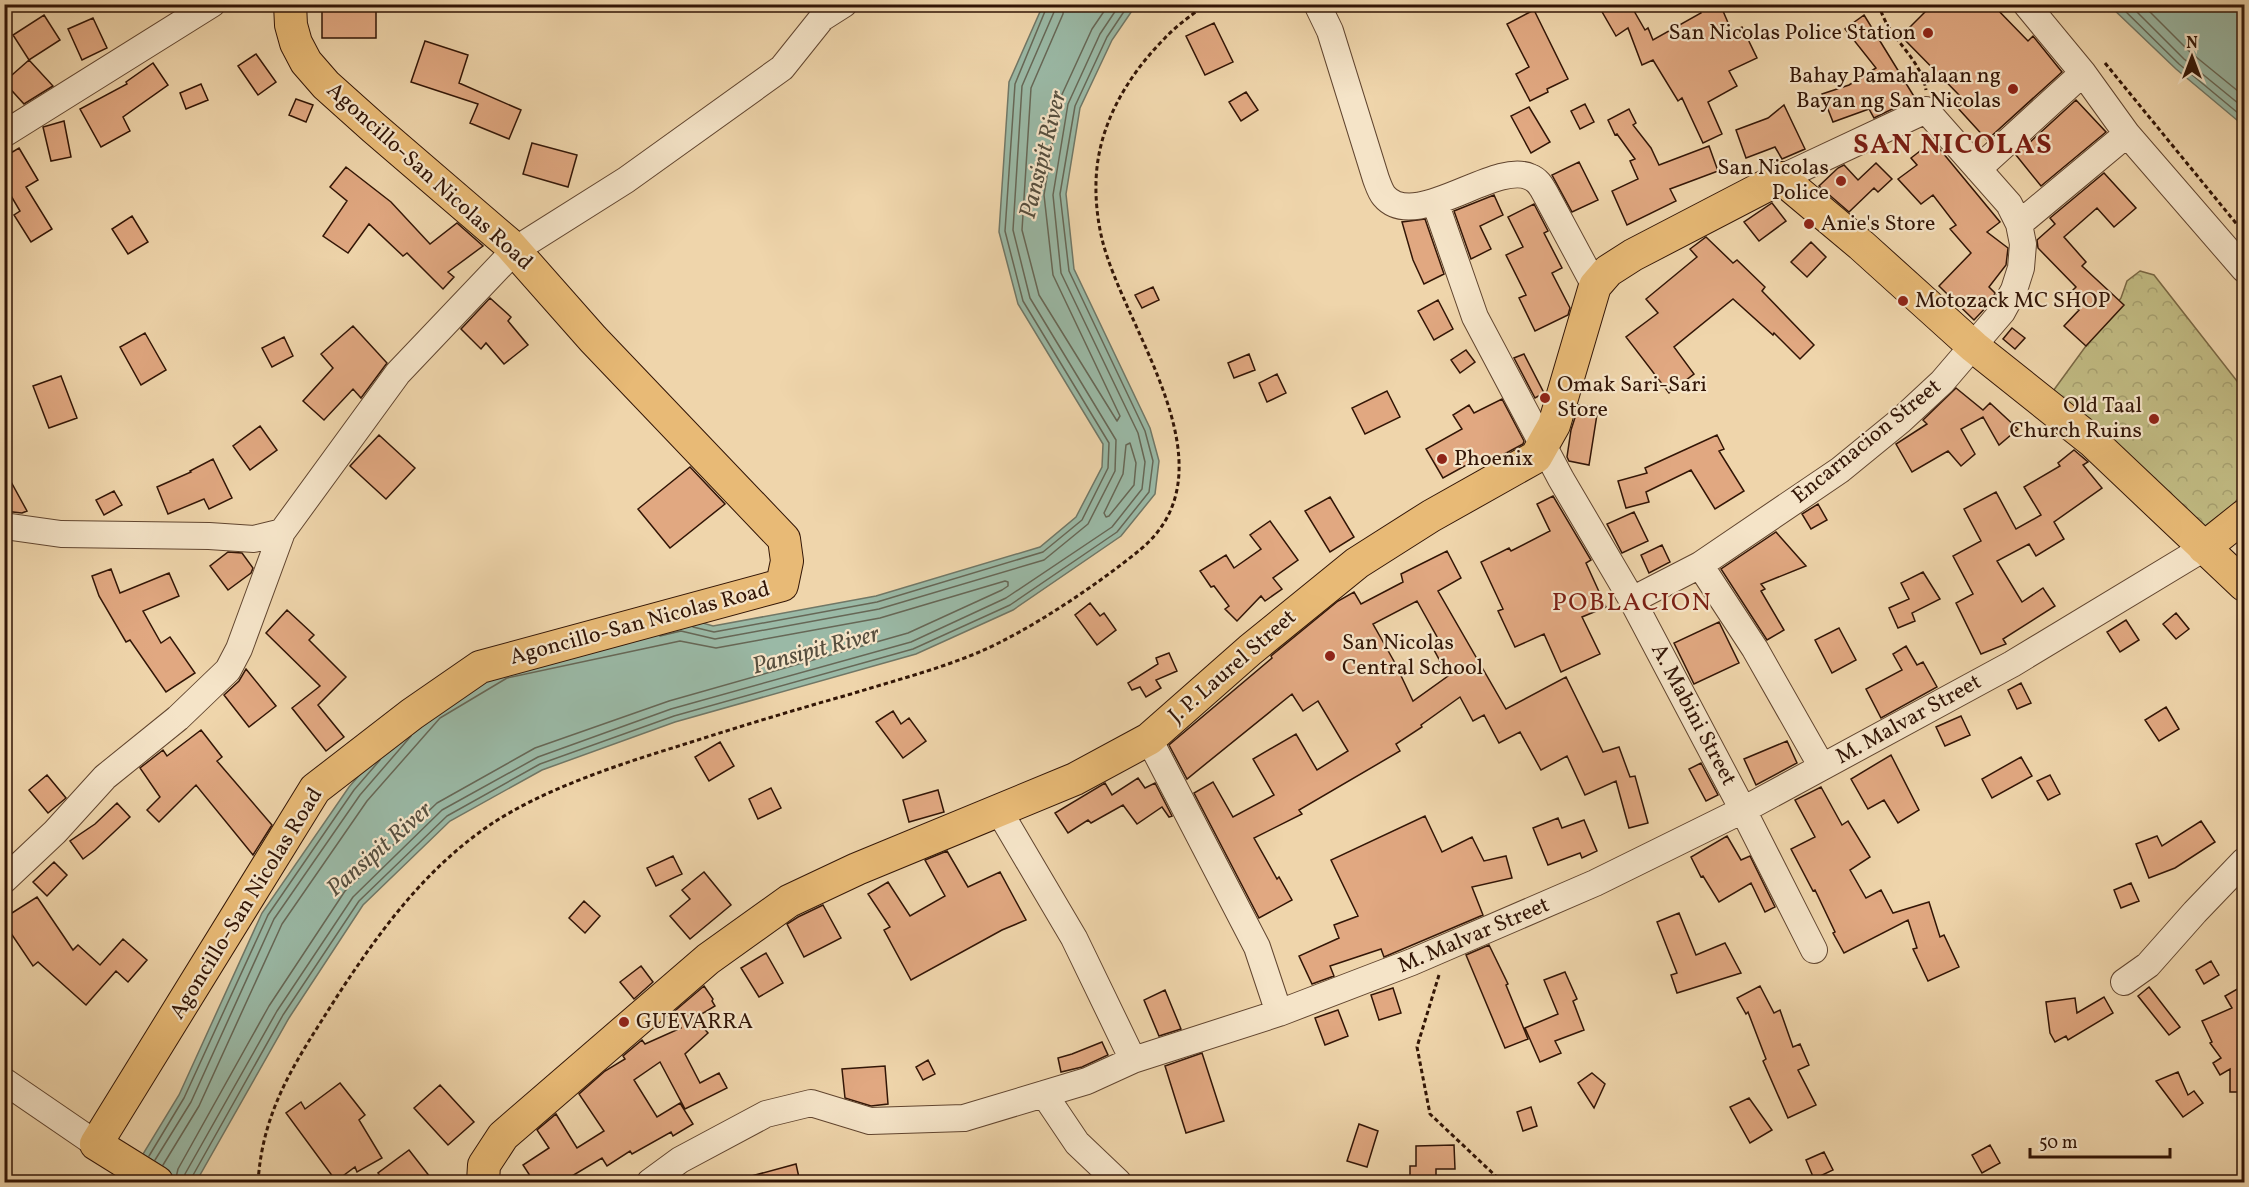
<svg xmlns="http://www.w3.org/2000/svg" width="2249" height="1187" font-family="Vollkorn,serif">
  <defs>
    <pattern id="park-crowns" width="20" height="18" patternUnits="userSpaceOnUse" patternTransform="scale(1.5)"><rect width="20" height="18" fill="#c1bb83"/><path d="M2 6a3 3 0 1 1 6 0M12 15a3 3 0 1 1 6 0" fill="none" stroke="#a6a070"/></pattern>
  </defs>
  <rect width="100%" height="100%" fill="#efd5ab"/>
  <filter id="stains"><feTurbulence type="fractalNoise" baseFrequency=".00333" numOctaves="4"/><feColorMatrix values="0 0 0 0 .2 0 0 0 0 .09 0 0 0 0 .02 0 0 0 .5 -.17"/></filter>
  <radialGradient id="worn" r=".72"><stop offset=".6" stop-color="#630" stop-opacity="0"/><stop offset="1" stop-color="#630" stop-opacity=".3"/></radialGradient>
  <path fill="url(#park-crowns)" stroke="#7a6844" stroke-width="1.5" d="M2140,271l14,4 90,115v101l-11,14 -36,27 -149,-134 73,-100 6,-17z"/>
  <path fill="#9ab9a6" stroke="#707766" stroke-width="1.5" d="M1043,5h93l-24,35 -32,68 -14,86 8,75 76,159 9,33 -4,33 -34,42 -108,74 -97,44 -241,68 -133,48 -92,51 -87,84 -74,113 -93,164h-70l53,-87 83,-182 87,-126 76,-87 257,-83 31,9 163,-30 164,-49 36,-30 26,-50 1,-23 -85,-140 -19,-72 10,-150z
    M2109,5h135v121l-68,-57z"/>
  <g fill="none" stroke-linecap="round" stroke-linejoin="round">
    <path stroke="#666756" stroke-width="1.5" d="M1064,4l-1,10 -32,74 -9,142 17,65 78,126 3,-5 -67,-141 -9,-80 15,-94 33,-72 17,-25
      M2118,4l61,60 65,54
      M2129,4l55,55 60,49
      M2142,4l48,48 54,44
      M1130,443l6,20 -2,22 -25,31 -3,1 -2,-4 19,-39 3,-29z
      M693,627l21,5 163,-30 166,-50 39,-32 26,-52 1,-25 -86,-142 -18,-70 10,-147 33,-80
      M660,636l21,-5 34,8 164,-30 165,-49 44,-36 27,-53 1,-31 -86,-142 -17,-68 9,-144 32,-74 1,-8
      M149,1156l35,-58 84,-183 86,-125 26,-30
      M155,1160l36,-58 83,-183 86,-124 51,-59
      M163,1165l36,-59 83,-182 85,-123 73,-83 67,-40 173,-37 36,7 164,-30 125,-37 3,1v4l-6,4 -94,43 -239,68 -134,47 -98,55 -92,88 -76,115 -91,163 -3,13
      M184,1182l1,-8 92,-163 76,-114 89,-87 96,-53 133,-48 240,-67 95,-44 106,-71 30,-38 3,-27 -7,-29 -77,-160 -8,-78 15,-91 32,-70 20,-30
      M191,1182l1,-5 91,-162 76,-114 88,-85 93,-52 134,-48 239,-67 97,-44 107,-73 32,-40 4,-31 -8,-30 -76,-160 -9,-77 15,-88 32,-69 22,-33"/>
  </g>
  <path fill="#e1a881" stroke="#321506" stroke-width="1.5" fill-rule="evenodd" d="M322,4h54v34h-54z
    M1610,4h20l15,26 3,-2 5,12 48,-27 -4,-9h23l12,28 10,-5 15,31 -28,13 8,15 -29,16 14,32 -19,9 -21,-45 -4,3 -25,-41 -11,5 -14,-37 -12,8 -15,-26z
    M1933,4h59l36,37 5,-5 29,36 -75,68 -31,-34 7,-7 -62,-63z
    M1534,10l34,69 -21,10 1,3 -18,9 -14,-27 13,-7 -22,-43z
    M44,15l16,25 -31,20 -16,-25z
    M1864,15l51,83 -41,20 -5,-9 -36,13 -11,-28 27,-9 27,-17 -31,-39z
    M93,18l14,30 -25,12 -14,-31z
    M1214,23l19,39 -28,13 -19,-39z
    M425,41l43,14 -9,28 62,27 -12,29 -39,-16 8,-19 -67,-22z
    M256,54l20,28 -18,13 -20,-29z
    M29,60l24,26 -29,18 -20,-22z
    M153,63l15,22 -45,32 7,14 -29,16 -21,-38 47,-25 -1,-2z
    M201,84l7,16 -22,9 -6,-16z
    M1246,92l12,18 -17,11 -12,-19z
    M296,99l17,6 -7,17 -17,-7z
    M2076,100l30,32 -65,54 -25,-31z
    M1585,104l9,18 -14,7 -9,-18z
    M1784,105l21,44 -23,10 -7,-12 -29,11 -10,-28 32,-12z
    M1529,107l21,35 -19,11 -20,-37z
    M1629,109l7,14 -3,2 18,23 8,17 50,-19 9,25 -48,18 6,12 -49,24 -15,-34 26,-12 -8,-18 5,-2 -18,-25 -2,1 -7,-15z
    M64,121l7,36 -20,4 -8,-34z
    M1933,141l67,81 -13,10 21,16 -2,17 -17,22 6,6 -5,10 -16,17 -35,-34 32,-33 -21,-24 6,-4 -23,-30 -12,9 -23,-25 19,-14 -6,-7z
    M532,143l45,12 -9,32 -45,-13z
    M19,148l19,32 -12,7 26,42 -21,13 -17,-27 6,-4 -16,-27v-27z
    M1579,162l19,38 -26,12 -20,-37z
    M1876,163l16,16 -14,13 -4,-4 -25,24 -30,-26 19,-18 6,-3 14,15z
    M346,167l45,35 39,42 27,-21 26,23 -35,26 6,5 -11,12 -36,-36 -4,3 -34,-32 -21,29 -25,-17 24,-35 -17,-14z
    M2104,173l32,35 -22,19 -17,-19 -33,29 22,25 -4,4 42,39 -38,41 -22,-20 15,-16 -4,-3 8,-7 -10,-10 3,-3 -38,-39 -1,-8 18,-16 -5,-6z
    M1494,195l9,20 -23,11 11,23 -20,10 -17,-48z
    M1772,203l14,18 -27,20 -15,-19z
    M1534,204l14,27 -4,2 18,35 -10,5 18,35 -2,7 -33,16 -16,-33 7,-3 -20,-40 17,-8 -15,-30z
    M132,216l16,26 -20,12 -16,-25z
    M1425,219l19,55 -20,10 -11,-24 -11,-38z
    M1706,237l27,26 4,-3 28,27 -3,4 52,54 -14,14 -26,-26 -1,2 -40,-36 -59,48 20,27 -25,19 -43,-56 32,-24 -12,-14 51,-42 -7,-8z
    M1811,242l15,15 -19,20 -16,-15z
    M1153,287l6,13 -17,8 -7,-13z
    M490,298l21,19 -3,4 20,24 -24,19 -18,-21 -5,6 -20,-20z
    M1438,300l15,29 -19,11 -16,-29z
    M353,326l34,37 -26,35 -8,-9 -29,31 -21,-19 30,-33 -12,-14z
    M2012,328l13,10 -10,11 -12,-10z
    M145,333l21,37 -25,15 -21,-38z
    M284,337l9,19 -21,11 -10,-19z
    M1466,350l9,12 -15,11 -9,-13z
    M1249,354l6,16 -21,8 -6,-15z
    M1524,354l20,39 -9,5 -21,-40z
    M1277,374l9,19 -19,9 -8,-19z
    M61,376l16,42 -28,10 -16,-42z
    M1956,388l27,22 7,-7 28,26 -19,16 -16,-28 -22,12 14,25 -14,12 -13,-15 -36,21 -16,-28 31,-20 -4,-4z
    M1387,391l13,26 -35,17 -13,-26z
    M1502,399l22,42 -1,3 -39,21 -5,-7 -36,20 -17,-29 36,-20 -9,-14 16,-10 5,8z
    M1579,405l19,3 -9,57 -20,-4 -2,-4 4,-27z
    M260,426l17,24 -27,20 -17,-24z
    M379,435l36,33 -29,31 -36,-33z
    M1717,435l7,14 -5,2 25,40 -29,18 -24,-39 -45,22 3,10 -23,6 -8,-27 29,-8 -2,-5z
    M2074,450l14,12 -5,3 19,23 -48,34 10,17 -28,17 -7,-12 -32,17 25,41 21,-14 12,18 -52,33 3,5 -25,10 -25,-51 17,-9 -20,-38 28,-15 -17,-32 32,-17 20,37 25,-14 -17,-28 36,-21 -2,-3z
    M213,459l19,39 -23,11 -5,-10 -36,15 -11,-27 34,-15 -1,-1z
    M690,467l35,37 -55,44 -32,-39z
    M4,469l23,42 -5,2 -18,-2z
    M114,491l8,14 -18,10 -8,-15z
    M1553,496l38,64 -5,3 20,44 -24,10 18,37 -39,18 -17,-38 -29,13 -17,-36 5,-2 -22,-47 28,-14 2,3 39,-20 -13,-27z
    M1330,497l24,40 -24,15 -25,-41z
    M1818,504l9,16 -16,9 -9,-15z
    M1634,512l14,29 -26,12 -15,-29z
    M1270,521l28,39 -25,18 9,11 -17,12 -4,-5 -24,25 -12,-12 4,-3 -15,-20 -3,1 -11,-16 26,-16 8,13 27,-19 -11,-14z
    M1776,532l30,34 -45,18 4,5 -4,2 23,39 -17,10 -46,-71z
    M1662,545l8,17 -21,11 -8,-18z
    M1447,551l14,27 -23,13 68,118 60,-32 37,75 16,-5 11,30 5,-1 13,47 -19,5 -13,-47 -31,14 -18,-39 -26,14 -21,-38 -21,11 -15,-28 -11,6 -13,-24 -39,28 1,2 -26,17 4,7 -101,59 3,4 -48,24 23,41 2,-2 13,23 -33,18 -65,-125 19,-11 20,35 41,-22 -21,-36 43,-25 21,36 31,-19 -30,-50 -15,10 -11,-17 -105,85 -18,-34 103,-87 -1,-2 67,-55 16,-9 7,12 42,-22 -2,-8zM1417,601l24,43 -8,4 15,28 -35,25 -18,-38 -22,-39z
    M228,552l14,1 11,15 -2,5 -23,17 -18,-24z
    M111,569l9,24 49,-20 10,23 -36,15 18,32 9,-6 25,36 -29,19 -36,-52 -4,2 -27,-46 -7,-20z
    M1923,572l17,27 -28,14 3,8 -17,7 -9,-20 20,-9 -8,-16z
    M1090,603l10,13 4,-3 12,17 -19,15 -22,-30z
    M287,610l27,25 -5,5 37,37 -28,28 26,32 -18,14 -34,-43 28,-22 -54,-53z
    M2176,613l13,16 -13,10 -13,-15z
    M2126,620l13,20 -19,12 -13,-20z
    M1719,622l20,41 -45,21 -20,-41z
    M1839,628l17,32 -24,13 -17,-33z
    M1906,646l11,19 6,-3 14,25 -56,31 -15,-29 36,-19 -9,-16z
    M1169,653l8,18 -21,9 5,8 -15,9 -6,-10 -8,3 -4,-7 30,-19 -2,-6z
    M246,669l30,37 -27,21 -25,-32 15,-14z
    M2021,683l10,20 -14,6 -9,-19z
    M2166,707l13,22 -20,12 -14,-21z
    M893,711l8,13 8,-6 17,23 -23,17 -27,-36z
    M1961,716l9,19 -25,11 -9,-19z
    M201,730l21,27 -5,4 55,64 -19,30 -57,-70 -37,37 -12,-12 13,-13 -20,-29 23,-18 4,6z
    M1787,741l10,22 -41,22 -12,-26z
    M720,742l14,24 -25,15 -14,-24z
    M1891,755l28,55 -21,13 -14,-23 -16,9 -17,-30z
    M2021,757l11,19 -40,22 -10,-19z
    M1701,763l17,32 -12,6 -17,-32z
    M47,775l19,23 -18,15 -19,-23z
    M2050,775l10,19 -12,6 -11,-19z
    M1138,778l7,10 10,-5 17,33 -3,1 -7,-10 -25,17 -14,-19 -32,18 -3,-3 -20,13 -13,-20 50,-30 7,12z
    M1821,787l21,38 6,-4 22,36 -20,13 16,28 15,-8 12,23 36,-11 11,35 4,-2 15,32 -31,14 -15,-32 4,-1 -9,-28 -64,33 -11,-20 2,-1 -20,-42 -2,1 -22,-42 24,-12 -20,-37z
    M771,788l10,20 -23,11 -9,-20z
    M938,790l6,22 -35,10 -6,-22z
    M117,803l13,14 -35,33 -12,9 -13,-18 25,-17z
    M1425,816l17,36 30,-15 12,24 22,-5 6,22 -40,9 11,28 -99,42 -3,-8 -51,17 4,10 -22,8 -13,-28 40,-18 -5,-13 24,-9 -27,-56z
    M1558,818l4,10 22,-8 13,31 -15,7 -2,-5 -32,12 -15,-37z
    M2201,821l14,21 -40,26 -26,10 -13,-34 21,-8 5,10z
    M1727,836l14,24 9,-4 25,51 -10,5 -14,-29 -32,19 -16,-26 -2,1 -10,-20z
    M947,851l21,36 32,-15 26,48 -24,10 -91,50 -27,-50 6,-3 -22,-33 20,-12 22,34 35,-20 -20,-36z
    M673,856l9,18 -26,12 -9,-18z
    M54,862l13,13 -20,21 -14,-14z
    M704,872l27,33 -41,34 -20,-23 20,-17 -8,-9z
    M2131,883l8,18 -18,7 -7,-18z
    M37,897l36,53 5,-5 22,20 23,-26 24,21 -19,22 -12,-11 -30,34 -48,-43 -5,4 -29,-43v-5z
    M584,901l16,15 -15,17 -16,-15z
    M823,905l18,33 -37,19 -17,-33 11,-7z
    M1679,913l17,42 29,-12 16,30 -64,20 -6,-18 6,-2 -20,-51z
    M1489,945l19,39 -2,1 22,54 -23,9 -39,-93z
    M766,953l17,30 -24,14 -18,-29z
    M2211,961l8,14 -15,9 -8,-14z
    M641,966l12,16 -19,17 -14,-17z
    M1565,972l12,27 -4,2 11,29 -29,11 6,12 -21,9 -15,-34 33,-14 -14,-34z
    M704,986l9,13 -1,2 3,5 -20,12 13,15 -23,21 15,29 19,-10 8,15 -42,21 -25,-47 -26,18 23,37 23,-14 13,21 -20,12 -2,-4 -39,22 -2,-3 -23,15 -5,-8 -40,24h-28l-11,-17 26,-17 -12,-18 19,-16 21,34 27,-17 -25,-37 26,-23 20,-12 -2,-3 19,-16 3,4 36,-16 -11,-13z
    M1760,986l14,27 6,-3 13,37 7,-3 9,21 -11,5 18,35 -28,13 -25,-57 3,-2 -18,-47 -2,2 -9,-16z
    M2149,987l31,40 -11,8 -31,-39z
    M1393,988l8,25 -22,7 -8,-25z
    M2239,988l5,11v93h-14v-23l-10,6 -7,-12 8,-5 -11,-15 2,-1 -10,-21 30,-13 -7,-12z
    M1165,990l16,39 -22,7 -15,-36z
    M2104,997l9,16 -45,27 -2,-4 -11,6 -5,-9 -4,-31 29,-4 2,15z
    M1338,1010l10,26 -23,9 -10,-27z
    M1102,1042l6,13 -26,12 -21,5 -3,-14 14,-4z
    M1202,1053l22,68 -38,12 -21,-67z
    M928,1060l7,14 -12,6 -7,-13z
    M885,1066l3,38 -17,2 -26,-8 -3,-29z
    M2178,1072l10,23 6,-4 9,12 -20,14 -27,-36z
    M1592,1073l13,11 -11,24 -16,-25z
    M340,1083l25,32 -6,5 23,38 -25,14 -2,-5 -19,14 -50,-68 15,-11 4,7z
    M440,1085l34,37 -26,23 -34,-37z
    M1749,1098l23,32 -22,13 -20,-36z
    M1531,1107l6,19 -14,5 -6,-19z
    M1359,1124l19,7 -11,36 -20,-6z
    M1454,1145l1,24h-19v13h-26v-16h6v-20z
    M1990,1145l10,18 -18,10 -10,-18z
    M409,1150l25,32h-49l-7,-9z
    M1824,1152l9,18 -19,9 -8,-19z
    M796,1164l4,18h-55l-1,-4z"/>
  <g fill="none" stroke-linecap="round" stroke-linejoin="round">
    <defs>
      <path id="minor" d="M1317,4l13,27 46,148c2,5 4,12 8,17 31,37 111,-36 146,-19 8,3 11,9 15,16l50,93
        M2026,4l57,69 44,61 117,135
        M4,134l208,-130
        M1978,169l105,-96
        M1435,202l40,115 86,162 71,121 111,210 71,140
        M2019,224l108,-90
        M4,526l57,8 148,2 45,3 28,-7 116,-159 117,-123 111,-70 156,-112 40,-50 22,-14
        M1700,565l55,84 67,118
        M1632,600l68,-35 140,-95 60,-49 42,-39 60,-70 12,-22 7,-22 2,-24 -4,-20 -10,-20 -83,-94 -145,68
        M1149,739l108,208 22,66
        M999,811l75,127 59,122
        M4,880l51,-48 50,-55 73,-59 50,-48 11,-21 43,-117
        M2124,982l24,-17 47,-53 49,-51
        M4,1081l92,63
        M1044,1094l33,49 41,39
        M650,1182l30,-22 86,-46 45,-11 59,18 94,-3 123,-37 46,-21 146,-47 133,-51 183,-79 148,-73 269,-146 192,-116"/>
      <path id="major" d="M2204,548l40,-32
        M157,1182l-61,-38 219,-355 97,-75 68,-47 302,-82 5,-24 -3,-22 -191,-200 -84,-95 -135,-116 -48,-43 -20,-23 -10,-19 -5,-18 -1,-21
        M483,1182l1,-17 19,-29 205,-177 81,-58 68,-32 218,-90 74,-40 101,-89 107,-87 74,-47 105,-59 18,-32 41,-139 13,-15 25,-16 148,-77 80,67 113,102 118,94 152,144"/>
    </defs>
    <use href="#minor" stroke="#61452f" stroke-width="28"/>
    <use href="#major" stroke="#321506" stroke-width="34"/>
    <path stroke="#321506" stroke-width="3" stroke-dasharray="4.5 3" stroke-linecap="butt" d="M1879,4c7,33 42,53 47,86
      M2105,63l139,170
      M1439,975l-22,72 13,67 72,68
      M258,1182c5,-75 39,-122 78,-184 41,-63 87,-127 151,-171 53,-37 133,-63 195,-82 56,-18 112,-35 169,-51 42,-13 85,-24 126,-41 52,-22 120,-68 164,-104 96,-81 -17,-219 -39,-310 -6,-25 -8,-54 -4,-79 7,-46 34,-89 67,-122 12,-13 27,-23 41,-34"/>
    <use href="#minor" stroke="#f5e4c8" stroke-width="26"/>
    <use href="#major" stroke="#e8ba76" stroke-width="32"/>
  </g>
  <g fill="#8f2418" stroke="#f5e4c8" stroke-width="2">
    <circle cx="1928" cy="33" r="6"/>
    <circle cx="2013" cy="89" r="6"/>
    <circle cx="1841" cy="181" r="6"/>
    <circle cx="1809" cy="224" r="6"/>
    <circle cx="1903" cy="301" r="6"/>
    <circle cx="1545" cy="398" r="6"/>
    <circle cx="2154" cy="419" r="6"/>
    <circle cx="1442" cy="459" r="6"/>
    <circle cx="1330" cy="656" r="6"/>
    <circle cx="624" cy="1022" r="6"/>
  </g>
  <g text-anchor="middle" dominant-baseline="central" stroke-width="4.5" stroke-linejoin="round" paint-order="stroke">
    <g font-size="22" fill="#321506" stroke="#f5e4c8" text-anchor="start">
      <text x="1916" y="33" text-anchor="end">San Nicolas Police Station</text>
      <text x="2001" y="76" text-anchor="end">Bahay Pamahalaan ng<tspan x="2001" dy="25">Bayan ng San Nicolas</tspan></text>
      <text x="1829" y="168" text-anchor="end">San Nicolas<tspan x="1829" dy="25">Police</tspan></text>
      <text x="1821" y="224">Anie's Store</text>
      <text x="1915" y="301">Motozack MC SHOP</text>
      <text x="1557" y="385">Omak Sari-Sari<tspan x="1557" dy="25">Store</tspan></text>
      <text x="2142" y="406" text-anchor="end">Old Taal<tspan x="2142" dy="25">Church Ruins</tspan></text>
      <text x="1454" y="459">Phoenix</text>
      <text x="1342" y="643">San Nicolas<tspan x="1342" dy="25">Central School</tspan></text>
      <text x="636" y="1022">GUEVARRA</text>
    </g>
    <g font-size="22" fill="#321506" stroke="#f5e4c8">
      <text transform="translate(429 177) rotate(42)">Agoncillo-San Nicolas Road</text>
      <text transform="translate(1867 442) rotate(-39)">Encarnacion Street</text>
      <text transform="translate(640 624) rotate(-15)">Agoncillo-San Nicolas Road</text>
      <text transform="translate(1233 667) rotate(-41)">J. P. Laurel Street</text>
      <text transform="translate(1693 715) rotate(62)">A. Mabini Street</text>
      <text transform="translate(1909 720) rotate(-29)">M. Malvar Street</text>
      <text transform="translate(247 904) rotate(-58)">Agoncillo-San Nicolas Road</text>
      <text transform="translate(1474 936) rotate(-23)">M. Malvar Street</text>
    </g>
    <g font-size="24" font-style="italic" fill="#564e3e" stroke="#f5e4c8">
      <text transform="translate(1044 155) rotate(-76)">Pansipit River</text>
      <text transform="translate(816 651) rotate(-15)">Pansipit River</text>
      <text transform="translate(380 850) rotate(-41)">Pansipit River</text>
    </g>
    <g font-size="26" letter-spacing="1.5" fill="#7a1f14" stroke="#f5e4c8">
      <text x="1632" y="603">POBLACION</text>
    </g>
    <g font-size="28" font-weight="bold" letter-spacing="1.5" fill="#7a1f14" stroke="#f5e4c8">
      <text x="1953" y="145">SAN NICOLAS</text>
    </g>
  </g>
  <rect width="2249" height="1187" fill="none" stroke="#efd5ab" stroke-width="24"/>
  <rect x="6" y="6" width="2237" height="1175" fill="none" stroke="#321506" stroke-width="3"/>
  <rect x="12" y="12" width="2225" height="1163" fill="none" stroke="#321506" stroke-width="1.5"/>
  <g transform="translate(2192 57)" stroke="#f5e4c8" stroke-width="4.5" paint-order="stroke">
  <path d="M0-4.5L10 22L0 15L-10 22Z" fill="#321506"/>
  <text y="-9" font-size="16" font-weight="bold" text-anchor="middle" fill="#321506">N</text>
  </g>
  <path d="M2030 1148v9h140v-9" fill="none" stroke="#321506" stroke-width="3"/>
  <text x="2039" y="1148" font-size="18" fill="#321506" stroke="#f5e4c8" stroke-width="4.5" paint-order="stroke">50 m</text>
  <rect width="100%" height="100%" filter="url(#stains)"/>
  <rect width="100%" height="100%" fill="url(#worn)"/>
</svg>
